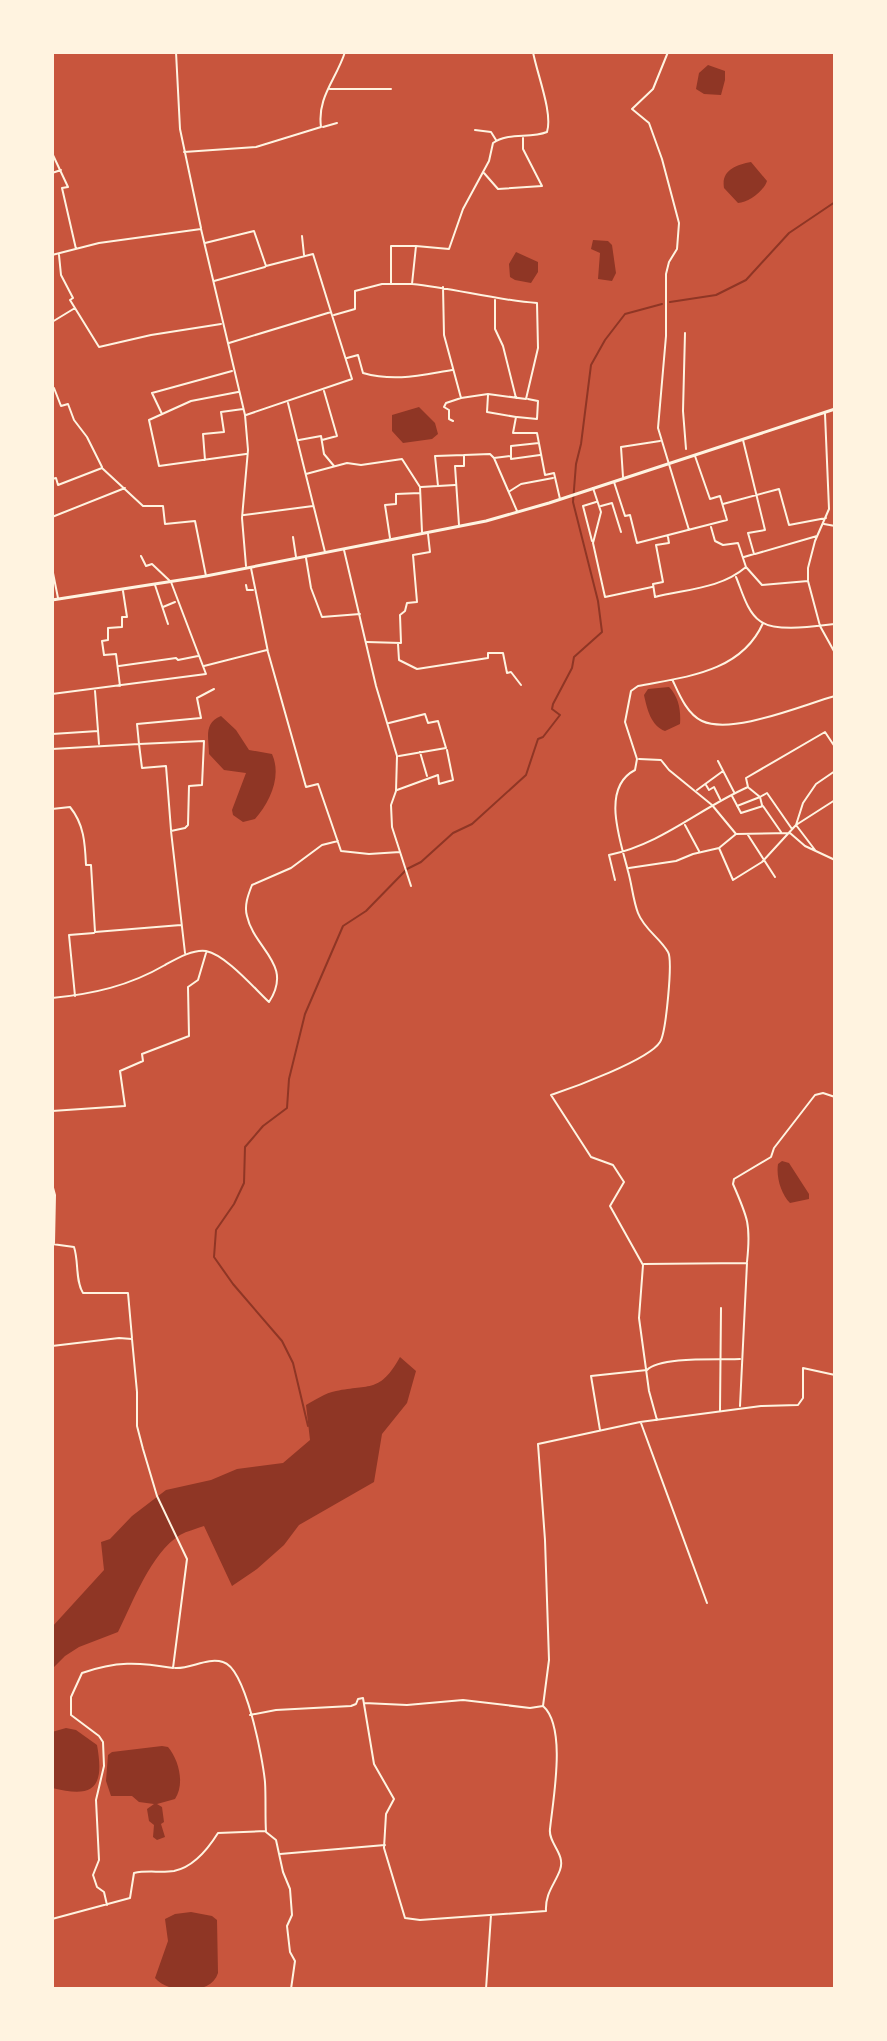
<svg xmlns="http://www.w3.org/2000/svg" width="887" height="2041" font-family="Signika,sans-serif">
  <rect width="100%" height="100%" fill="#c8553d"/>
  <path fill="#8f3625" d="M708,65l17,6v9l-4,15 -17,-1 -8,-5 3,-16z
    M751,162l16,19c-3,10 -19,22 -29,22l-14,-15c-3,-18 12,-23 27,-26z
    M593,240l15,1 4,4 4,28 -4,8 -14,-2 2,-26 -9,-4z
    M516,252l22,10v10l-7,11 -16,-3 -5,-3 -1,-13z
    M419,407l16,16 3,11 -6,5 -29,4 -11,-12v-16z
    M669,687c10,10 12,24 11,37l-15,7c-14,-5 -18,-22 -21,-36l4,-6z
    M221,716l15,14 13,20 23,4c10,22 -2,48 -17,65l-12,3 -10,-7 -1,-5 14,-37 -22,-3 -15,-16c0,-15 -6,-31 12,-38z
    M782,1161l7,2 20,31v5l-19,4c-9,-9 -14,-26 -12,-39z
    M400,1357l16,14 -9,32 -25,31 -8,48 -75,43 -15,20 -27,24 -25,17 -28,-60c-8,3 -17,5 -24,9 -29,18 -47,67 -62,97l-39,15 -14,9 -13,13v-42l52,-57 -3,-28 9,-3 22,-23 34,-26 45,-10 26,-11 46,-6 27,-23 -4,-35c9,-5 19,-12 30,-14 34,-7 44,2 64,-34z
    M66,1728l10,2 21,15c8,44 -4,53 -45,43v-56z
    M162,1746l6,1c11,13 17,37 7,52l-18,5 5,3 2,15 -3,2 4,13 -8,3 -4,-3 1,-12 -5,-4 -2,-12 7,-5 -15,-2 -7,-6h-21l-5,-15 2,-26 4,-3z
    M191,1912l21,4 5,4 1,53c-7,23 -49,21 -63,5l13,-37 -3,-22 10,-5z"/>
  <g fill="none" stroke-linecap="round" stroke-linejoin="round">
    <path stroke="#8f3625" stroke-width="2" d="M670,302l46,-7 30,-15 43,-47 46,-31
      M308,1426l-15,-63 -11,-22 -49,-57 -19,-27 2,-27 18,-26 10,-21 1,-36 18,-21 24,-18 2,-29 16,-65 38,-88 23,-15 41,-42 14,-7 32,-29 19,-9 54,-49 12,-36 5,-2 17,-22 -8,-6 1,-5 19,-36 2,-11 28,-25 -4,-31 -25,-99 3,-38 5,-20 10,-79 14,-25 20,-26 37,-10"/>
    <path stroke="#fff3e0" stroke-width="2" d="M176,52l4,77 21,99
      M668,52l-15,37 -21,20 17,14 13,36 17,64 -2,26 -8,13 -3,12v62l-8,92 31,102
      M330,89h61
      M323,127l14,-4
      M475,130l16,2 5,8
      M184,152l72,-5 65,-20c-4,-30 15,-47 24,-75
      M52,153l16,34 -6,1 14,61
      M52,173l9,-3
      M484,173l14,16 44,-3 -19,-37v-11
      M302,236l2,19
      M205,243l49,-12 12,35 47,-12 18,58
      M52,255l47,-12 102,-14 44,186 3,35 -6,68 4,48
      M59,255l2,20 12,23 -3,2 29,47 52,-12 70,-11
      M214,281l51,-14
      M391,283v-37h25
      M443,287l1,48 17,63 -15,5 -2,4 5,3v9l4,2
      M495,300v29l8,17 13,52
      M334,315l21,-6v-18l27,-7h29
      M52,322l23,-14
      M685,333l-2,78 3,38
      M229,343l102,-31 21,67 -106,36
      M347,358l11,-3 5,18c32,9 58,2 89,-3
      M52,389l2,-1 7,18 7,-2 6,16 13,17 15,30
      M238,392l-47,9 -42,19 10,46 87,-12
      M488,395l-1,17 29,5 -3,16h24l8,42 9,-2 6,26
      M461,398l27,-4 38,5 12,-51 -1,-45c-43,-3 -83,-15 -125,-19l4,-38 33,3 14,-40 26,-48 4,-18c15,-11 37,-4 54,-11 6,-19 -10,-58 -14,-80
      M288,403l37,149
      M162,414l-10,-21 80,-22
      M517,417l20,2 1,-18 -10,-2
      M299,440l22,-4 3,18 10,12
      M322,440l15,-4 -13,-45
      M743,440l22,90 -17,3 6,21 -10,3
      M511,456v3l29,-4
      M205,460l-2,-26 21,-2 -3,-20 22,-3
      M306,474l41,-11 14,2 41,-6 18,28 2,45
      M623,477l-2,-30 39,-6
      M52,479l4,-1 2,7 44,-17 41,38h20l2,18 30,-3 11,55
      M614,482l11,34 5,-1 7,28 90,-23 -7,-24 -10,3 -15,-43
      M438,486l-3,-30 29,-1
      M421,487l34,-2
      M593,488l8,24 -8,31 12,54 47,-10
      M510,491l11,-7 32,-6
      M723,504l56,-15 10,36 37,-7
      M601,506l11,-3 9,29
      M517,511l-23,-53 17,-2v-10l28,-3
      M244,515l69,-9
      M52,517l73,-29
      M824,524l11,2
      M459,525l-4,-59h9v-11l26,-1 4,4
      M711,527l4,14 8,4 15,-2 8,24 16,18 46,-4 12,45 15,27
      M293,537l3,20
      M668,537l1,6 -13,2 7,37 -10,2 2,13c32,-8 65,-8 91,-30
      M390,538l-5,-33 11,-1v-10l24,-1
      M592,541l-9,-35 13,-4
      M344,550l32,136 21,70 -1,35 -5,14 1,22 19,59
      M755,554l62,-18
      M306,558l5,30 11,29 38,-3
      M52,568l6,30
      M251,568l17,84 38,135 12,-3 23,67 28,3 31,-2
      M736,577c6,14 11,35 24,44 15,12 57,5 75,3
      M808,580v-12l7,-27 14,-32 -4,-95
      M155,585l13,39
      M246,585l1,5h6
      M163,607l12,-5
      M367,642l34,1 -1,-28 5,-4 2,-8 10,-1 -4,-47 17,-3 -2,-18
      M398,644l1,16 18,9 71,-11v-5h15l4,20 4,-1 10,13
      M119,666l57,-8 2,2 20,-4
      M204,666l63,-16
      M673,681c6,13 14,33 29,40 31,14 100,-16 133,-25
      M120,686l-4,-32 -12,1 -2,-14 6,-1v-12l14,-1v-10h5l-4,-26
      M95,691l4,53
      M52,694l154,-20 -35,-92 -19,-18 -6,2 -5,-10
      M389,723l36,-9 3,9 10,-2 8,27 -47,8
      M52,734l46,-3
      M52,749l87,-5 3,24 24,-2 5,64
      M420,752l7,24
      M639,759l22,1 8,10 43,35 24,29 54,-1 15,13 30,14
      M718,761l16,31
      M835,771l-19,13 -13,19 -7,22 39,-25
      M706,785l3,5 5,-3 6,12
      M749,788l11,9 7,-4 25,36
      M397,790l41,-15 1,9 14,-4 -6,-30
      M697,790l26,-19
      M732,796l9,17 22,-7 18,26
      M737,806l23,-9 2,8
      M52,809l18,-2c14,17 15,36 16,58h5l4,67 86,-7
      M685,825l14,26
      M736,834l-17,14 14,32 29,-18 34,-37 19,25
      M748,835l27,42
      M629,868l47,-7 17,-7 26,-6
      M615,880l-6,-25c53,-11 91,-47 139,-68l-2,-9 79,-46 10,15
      M185,953l-14,-122 14,-3 3,-3 1,-39 13,-1 2,-44 -65,3 -2,-20 64,-6 -4,-20 17,-9
      M75,996l-6,-61 25,-2
      M52,998c41,-4 77,-12 113,-33 11,-6 28,-16 41,-14 20,4 48,37 63,51 25,-38 -15,-53 -22,-86 -3,-10 1,-21 5,-31l39,-17 31,-23 16,-4
      M52,1111l73,-5 -5,-35 23,-10 -1,-7 47,-18 -1,-49 10,-7 8,-27
      M52,1184l3,11 -1,48
      M52,1244l22,3c5,15 1,33 9,46h45l4,45
      M747,1262c4,-37 1,-44 -14,-78l1,-5 37,-22 3,-9 41,-53 8,-2 12,4
      M644,1264l103,-1 -7,143
      M52,1346l67,-8 13,1 5,53v34l6,23 14,47 30,63 -14,109c-35,-6 -57,-7 -91,5l-11,24v18l28,21 4,6 1,24 -8,34 3,60 -6,15 4,12 7,5 3,13
      M720,1410l1,-102
      M657,1420l-8,-29 -10,-73 4,-53 -33,-59 14,-24 -11,-17 -22,-8 -40,-62c21,-7 98,-35 109,-53 6,-9 13,-82 8,-90 -8,-14 -24,-23 -30,-39 -5,-13 -6,-28 -10,-42 -7,-29 -28,-83 7,-101l2,-11 -12,-37 6,-31 7,-5c46,-9 103,-13 125,-63
      M641,1423l66,180
      M600,1430l-9,-54 56,-6c13,-14 72,-10 93,-11
      M175,1668c16,1 32,-11 48,-6 23,6 40,98 42,120 1,16 0,33 1,50l10,8 7,32 7,17 2,26 -5,11 3,26 5,9 -4,28
      M364,1703l43,2 56,-5 67,8 13,-2 6,-46 -4,-120 -7,-96 102,-22 121,-16 37,-1 5,-7v-30l32,7
      M250,1715l26,-5 75,-4 5,-2 2,-5 5,-1 11,66 20,35 -8,15 -2,34 21,70 15,2 126,-9c-1,-18 9,-27 14,-41 6,-16 -12,-27 -10,-41 3,-30 17,-102 -7,-123
      M280,1854l105,-9
      M52,1919l78,-21 4,-25c13,-3 27,0 40,-2 20,-4 34,-22 44,-38l47,-2
      M486,1989l5,-74"/>
    <path stroke="#fff3e0" stroke-width="3" d="M52,600l154,-24 280,-55 63,-18 286,-94"/>
  </g>
  <rect width="887" height="2041" fill="none" stroke="#fff3e0" stroke-width="108"/>
</svg>
